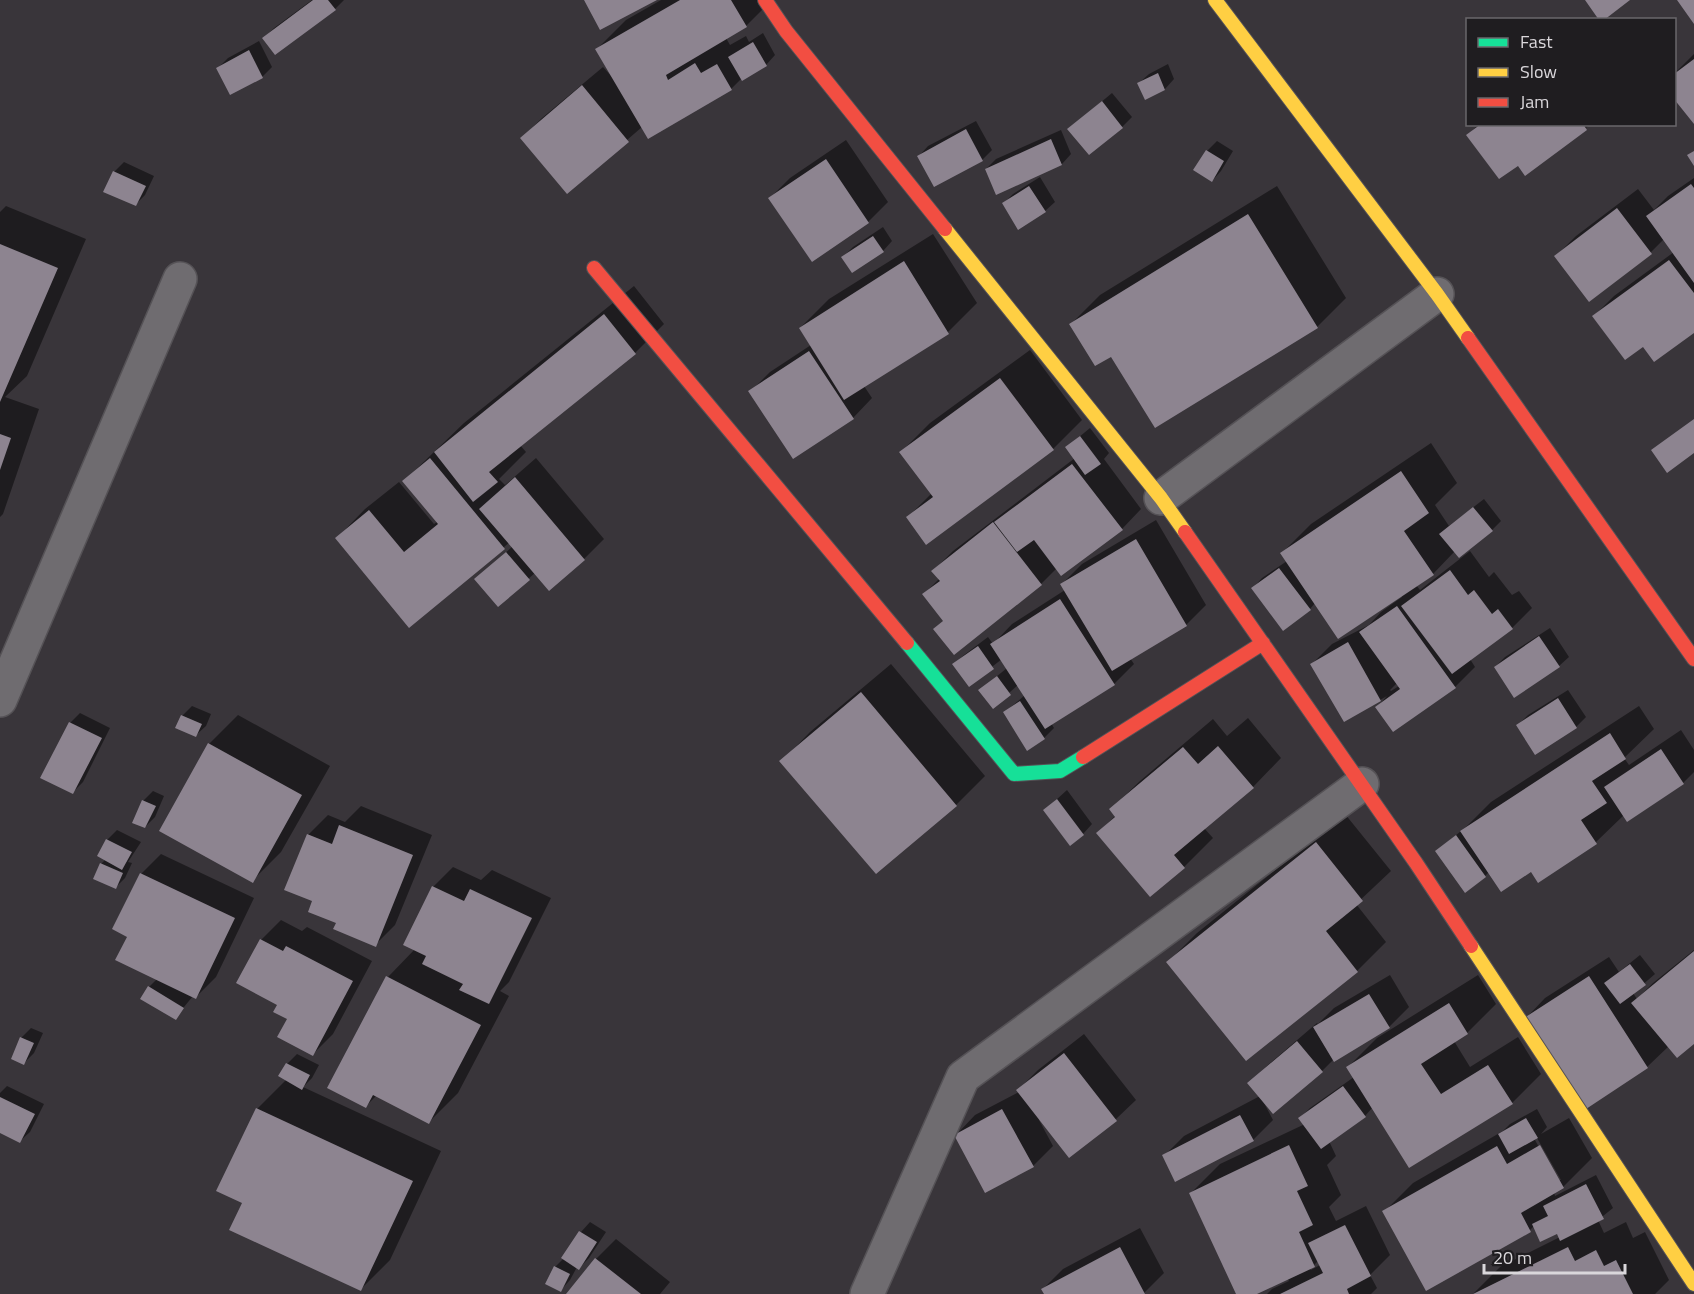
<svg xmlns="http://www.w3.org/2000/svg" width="1694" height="1294" font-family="'Titillium Web',sans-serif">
  <rect width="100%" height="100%" fill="#39353a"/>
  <path fill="#0007" fill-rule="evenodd" d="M312,0h32l-9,9 -71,29 10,-10z
    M661,0h111l-26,26 -20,12 4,7 16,-9 3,6 14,-9 12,22 -9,10 -24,13 -11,11 -89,38 -75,65 -45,-54 20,-20 61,-51 9,10 -15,-28 29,-29z
    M259,41l13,26 -9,9 -32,17 -13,-25 10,-10z
    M1694,54v67l-20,-47z
    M1168,64l6,15 -9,10 -19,9 -7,-15 10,-9z
    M1112,93l20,24 -10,10 -53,2z
    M976,121l16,29 -10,10 -63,-4 9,-10z
    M1479,124h112l-66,50 -7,-10 -50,-29z
    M1061,130l10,24 -9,10 -65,29 -11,-24 10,-10z
    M846,140l42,62 -20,20 -98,-24 20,-20z
    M1217,141l16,10 -12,20 -9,10 -5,-30z
    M124,162l30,14 -9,19 -9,9 -22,-32z
    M1040,177l15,25 -10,9 -42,-7 10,-10z
    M1694,178v153l-50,14 -50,-29 20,-20 60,-44 -10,-13 -13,13 -95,4 20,-20 62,-47 16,21 14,-14z
    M1277,186l69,112 -29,29 -206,28 -40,-31 29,-29z
    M6,206l80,33 -59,137 -22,21 34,12 -36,105 -3,3v-305z
    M883,227l9,14 -9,10 -40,6 10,-10z
    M933,234l44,69 -29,29 -84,54 8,12 -19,20 -103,-26 20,-20 41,-27 -11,-17 29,-29z
    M634,286l30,38 -29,29 -115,92 6,7 -27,27 6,6 31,-27 68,81 -20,20 -49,14 -37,32 -22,-26 37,-33 -3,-4 -101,84 -72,-88 28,-29 34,-27 35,42 3,-2 -33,-41 60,-58z
    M1030,350l52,70 -29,29 -145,68 24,-24 -31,-41 29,-29z
    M1090,428l19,25 -5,6 37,50 -19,20 -65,39 -16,16 -96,36 -21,-26 16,-16 -7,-7 20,-20 122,-93 -8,-11z
    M1431,443l26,40 -22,22 14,21 35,-27 17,22 -9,9 -37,21 -22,23 -17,11 4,5 50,-39 19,26 5,-5 18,23 7,-4 13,17 -20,20 -42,31 5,8 -20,20 -62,43 -16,-23 10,-11 -42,24 -33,-56 20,-20 37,-19 12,-13 21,-15 -1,-2 -86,8 -5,6 -57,-21 9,-10 25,-17 -5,-8 29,-29zM1397,683l2,3 -8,5 -1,-1z
    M1156,520l50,85 -20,20 -56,33 4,6 -20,20 -63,39 3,5 -10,10 -39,-26 20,-17 -7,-10 -25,22 -13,-17 27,-22 -5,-9 -32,25 -16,-20 10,-9 24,-18 5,7 19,-20 53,-34 -3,-6 20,-20z
    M1550,628l19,29 -10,9 -64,1 10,-10z
    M891,664l94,112 -29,29 -80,67 -94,-111 28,-29z
    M1568,690l18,27 -10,10 -58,-2 10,-10z
    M192,706l19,8 -5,12 -10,9 -14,-19z
    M1639,706l15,23 -30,29 5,7 52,-35 13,20v22l-11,11 -59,32 -28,27 -65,28 -42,2 -4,4 -48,-25 30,-25 24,-24z
    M80,713l30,15 -27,54 -10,10 -3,-69z
    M238,715l92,51 -49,86 -29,29 -43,-137z
    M1248,718l33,40 -28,29 -49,41 9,10 -29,29 -86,-34 18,-18 -5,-6 29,-28 73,-62 14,17z
    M1067,790l25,34 -9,10 -38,-24z
    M153,791l11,5 -9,21 -10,10 -2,-26z
    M361,806l71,29 -37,90 -20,20 -61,-45 -6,-65 20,-20 17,7z
    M1345,814l46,57 -35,33 30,38 -29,29 -111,88 -78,-97 29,-29z
    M117,830l24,12 -13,20 4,1 -7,15 -10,10 -14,-24 5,-5 1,-19z
    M161,854l93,44 -38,79 -20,20 -3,-1 -18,22 -26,-31 8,-8 -28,-43 12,-62z
    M453,867l28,13 11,-10 59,28 -42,84 -9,9 9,5 -51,97 -29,29 -52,-27 -12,12 23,-130 27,-28 18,-62z
    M281,920l21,11 5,-4 65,34 -39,73 -20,20 -24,-36 -28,-78z
    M1694,950v92l-25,4 -22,21 -63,41 -58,-90 19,-20 64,-41 10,15 21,-17 15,19 -22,19 4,6 16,-16z
    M1390,975l19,32 -20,20 -56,33 -11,11 -58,32 9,17 -20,20 -89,16 20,-20 76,-40 -11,-13 20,-19 48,-41 1,1 16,-16z
    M1478,975l18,29 -29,29 -13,8 16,26 48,-30 23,37 -29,29 -139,4 -8,9 -36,25 7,15 -9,9 14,30 -12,12 7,14 30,-15 24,49 -20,20 7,13 -6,6h-104l5,-5 17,-8 -2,-3 -34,16h-15l-47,-101 29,-29 85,-40 -5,-6 10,-10 44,-31 -6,-10 29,-29zM1318,1261l2,4 -9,5 -1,-1z
    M31,1028l12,5 -9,20 -10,10 -3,-25z
    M1084,1034l52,66 -20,19h-76l-1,1 14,26 -20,20 -77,-31 19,-20 44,-23 -1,-2 20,-20z
    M297,1054l22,11 -7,13 -9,9 138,64 -51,109 -29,29 -117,-87 -26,-11 39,-82 30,-30 -6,-3 6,-12z
    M7,1086l37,18 -14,28 -10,9 -20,-10v-38z
    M1537,1109l10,18 -6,7 28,-16 23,40 -29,29 -9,5 1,4 41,-21 17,33 -15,12 6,13 22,-11 7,16 12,-6 24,48 -14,14h-182l27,-27 60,-30 -2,-5 -24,-6 -4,4 -146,-18 29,-29 90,-52 7,-7zM1537,1138l24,42h-4l-22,-40z
    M590,1222l16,10 -17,26 -10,10 -2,-1 -7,13 -9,10 -6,-23 9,-9 17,-26z
    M1140,1228l24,45 -20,20 -99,1 -2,-5 20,-20z
    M616,1239l54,43 -10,12h-92l28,-35z"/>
  <path fill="#8d8490" d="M313,0h15l8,10 -61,45 -13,-17z
    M584,0h73l-57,30z
    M680,0h51l16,27 -81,48 2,5 27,-17 6,10 16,-9 15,26 -84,49 -53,-90z
    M1585,0h45l-26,20h-5z
    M1677,0h17v24z
    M753,42l14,24 -25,15 -14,-24z
    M249,50l14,28 -33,17 -14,-27z
    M1694,59v65l-20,-25v-25z
    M1158,73l7,17 -20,10 -8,-17z
    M582,85l47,57 -62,52 -47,-56z
    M1102,101l21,27 -34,27 -22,-26z
    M1481,124h102l4,6 -62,46 -7,-10 -19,13 -33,-44z
    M966,129l17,32 -49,26 -17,-31z
    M1051,139l11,26 -66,30 -11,-26z
    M1206,150l18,11 -12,21 -19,-12z
    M1694,151v15l-7,-11z
    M826,159l43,64 -57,39 -44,-64z
    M113,171l33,15 -10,20 -33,-14z
    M1691,184l3,4v95l-48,-67z
    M1029,186l17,26 -28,18 -16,-27z
    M1617,208l35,46 -63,48 -35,-46z
    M1248,214l70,114 -163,100 -44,-71 -16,9 -26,-42z
    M873,236l11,16 -32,21 -11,-16z
    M0,244l58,24 -58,134z
    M1669,260l25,33v40l-40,29 -11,-15 -18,13 -33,-44z
    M904,261l45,73 -105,66 -45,-72z
    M604,314l32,40 -147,118 9,10 -25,20 -39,-50z
    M809,351l45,68 -61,40 -45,-68z
    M1000,378l54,72 -128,95 -20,-28 27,-20 -34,-45z
    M1694,419v34l-27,20 -16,-23z
    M0,434l11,4 -11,32z
    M1080,436l21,28 -16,11 -20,-28z
    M430,458l75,91 -96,79 -74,-90 34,-28 35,42 34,-28 -36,-43z
    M1072,464l51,66 -62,46 -27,-36 -17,12 -23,-30z
    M1401,471l28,42 -25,18 30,44 -96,64 -58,-86z
    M515,477l70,83 -36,31 -70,-82z
    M1473,507l20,24 -34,27 -20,-24z
    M993,522l49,63 -88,70 -21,-26 10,-8 -21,-27 18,-13 -9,-10z
    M1136,539l51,87 -75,45 -52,-87z
    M506,552l24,28 -32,27 -24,-28z
    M1279,568l32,42 -28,21 -32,-43z
    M1450,570l18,25 6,-5 18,24 6,-5 15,20 -61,45 -51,-68z
    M1060,599l55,86 -70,44 -55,-85z
    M1397,606l59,82 -63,44 -18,-25 25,-18 -41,-57z
    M1539,636l21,31 -46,31 -20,-31z
    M1348,642l33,59 -37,21 -34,-58z
    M978,646l16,23 -25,18 -17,-23z
    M997,676l14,19 -18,14 -15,-19z
    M861,692l96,114 -81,68 -97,-113z
    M1558,698l19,30 -42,27 -19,-30z
    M1020,701l25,38 -18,12 -24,-39z
    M181,715l21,9 -6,13 -21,-9z
    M69,722l33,16 -29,56 -33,-16z
    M1610,733l16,26 -34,22 15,22 -26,17 16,24 -59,39 -7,-11 -30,20 -41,-61z
    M208,743l94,52 -49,88 -94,-52z
    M1218,746l36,42 -80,67 11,13 -35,29 -54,-64 19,-16 -6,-8 74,-62 15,17z
    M1661,749l23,35 -57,38 -23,-35z
    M1057,799l27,36 -14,11 -27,-36z
    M142,800l14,6 -11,22 -13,-5z
    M339,825l74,30 -37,92 -43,-18 3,-6 -28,-11 4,-11 -28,-11 23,-56 25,10z
    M1456,835l30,42 -21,16 -30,-42z
    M106,839l26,13 -10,18 -25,-14z
    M1316,842l47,59 -37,30 32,41 -112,89 -80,-99z
    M100,863l23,10 -7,16 -23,-10z
    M140,873l95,45 -39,81 -81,-39 12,-23 -15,-8z
    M432,886l32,15 6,-12 62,29 -43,86 -30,-14 4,-6 -41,-20 4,-8 -23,-11z
    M260,939l23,12 3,-5 67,35 -40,75 -36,-19 10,-18 -14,-7 4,-7 -41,-22z
    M1694,951v93l-17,14 -46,-55z
    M1630,964l16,21 -26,19 -16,-21z
    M386,976l95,49 -52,99 -56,-29 -7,13 -39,-20z
    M1589,976l59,92 -65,43 -59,-93z
    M148,986l36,22 -8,12 -36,-21z
    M1369,994l21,34 -56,34 -21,-35z
    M1449,1003l19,31 -47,30 20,30 47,-29 25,39 -104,64 -63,-101z
    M20,1037l14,6 -10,22 -13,-6z
    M1297,1041l26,31 -50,42 -26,-31z
    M1064,1053l53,68 -48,37 -53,-68z
    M286,1063l24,12 -8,15 -24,-14z
    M1343,1086l23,31 -45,32 -23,-31z
    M0,1097l35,17 -15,29 -20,-10z
    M256,1108l157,73 -52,110 -132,-61 13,-27 -26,-12z
    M1002,1109l32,58 -49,26 -31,-58z
    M1240,1115l14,26 -79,41 -13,-27z
    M1526,1118l12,20 -29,16 -11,-20z
    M1289,1145l19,41 -11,5 16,34 -14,7 16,35 -58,27h-21l-47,-101z
    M1540,1145l24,43 -43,25 10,19 -105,59 -44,-80 115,-65 10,18z
    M1586,1184l18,35 -44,22 -3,-7 -17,8 -8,-18 16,-8 -5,-10z
    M1345,1225l26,51 -24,13 2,5h-69l43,-21 -15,-30z
    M579,1231l18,11 -18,28 -18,-12z
    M1120,1247l25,47h-101l-3,-5z
    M1568,1247l7,14 21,-11 8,16 12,-6 17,34h-160z
    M595,1258l46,36h-75z
    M554,1266l16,8 -9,18 -16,-8z"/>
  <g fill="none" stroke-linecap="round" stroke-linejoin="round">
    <defs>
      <path id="street" d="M1161,498l276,-204
        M0,700l180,-421
        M867,1294l96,-217 399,-293"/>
      <path id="fast" d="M907,643l107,131 46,-3 23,-14"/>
      <path id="slow" d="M1215,0l222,294 31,44
        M945,229l216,269 24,34
        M1471,946l223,338"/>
      <path id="jam" d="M765,0l21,31 159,198
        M594,268l313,375
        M1468,338l226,321
        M1185,532l231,331 55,83
        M1083,757l180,-114"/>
    </defs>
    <use href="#street" stroke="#555256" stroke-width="36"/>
    <use href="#fast" stroke="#555256" stroke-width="16"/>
    <use href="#slow" stroke="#555256" stroke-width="16"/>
    <use href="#jam" stroke="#555256" stroke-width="16"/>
    <use href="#street" stroke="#6f6c70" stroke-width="33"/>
    <use href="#fast" stroke="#16e098" stroke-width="14"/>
    <use href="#slow" stroke="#ffcf43" stroke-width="14"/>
    <use href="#jam" stroke="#f24e42" stroke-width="14"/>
  </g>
  <rect x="1466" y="18" width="210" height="108" fill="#1f1d20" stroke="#6a676b" stroke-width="1.5"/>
  <rect x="1478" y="38" width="30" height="9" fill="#16e098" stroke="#6a676b" stroke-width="1.5"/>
  <text x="1520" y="48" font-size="18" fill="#dad7db">Fast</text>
  <rect x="1478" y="68" width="30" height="9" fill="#ffcf43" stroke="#6a676b" stroke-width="1.5"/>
  <text x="1520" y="78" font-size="18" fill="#dad7db">Slow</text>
  <rect x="1478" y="98" width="30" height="9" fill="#f24e42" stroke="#6a676b" stroke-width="1.5"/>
  <text x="1520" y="108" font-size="18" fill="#dad7db">Jam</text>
  <path d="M1484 1264v9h141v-9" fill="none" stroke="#dad7db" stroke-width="3"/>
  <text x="1493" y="1264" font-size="18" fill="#dad7db" stroke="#1f1d20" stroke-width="4.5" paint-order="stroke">20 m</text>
</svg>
